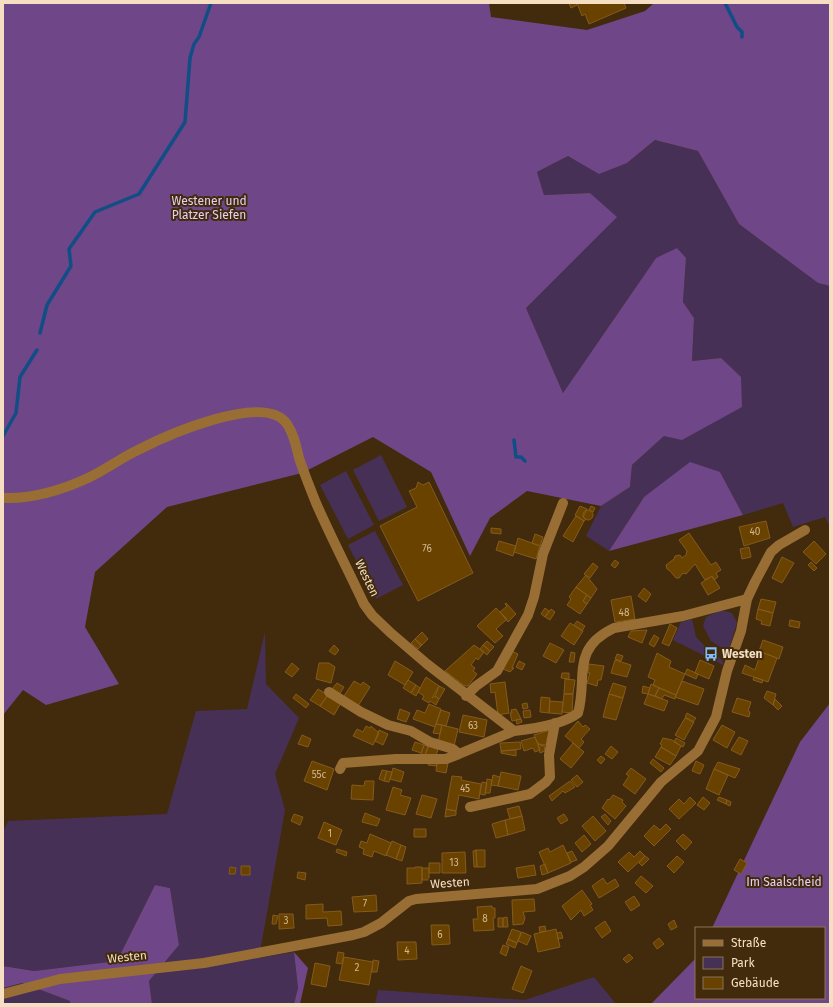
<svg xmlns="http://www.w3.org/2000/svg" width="833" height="1007" font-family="'Fira Sans',sans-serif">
  <rect width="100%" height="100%" fill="#412b0c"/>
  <path fill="#473055" d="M655,140l43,11 41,73 79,59 12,3v241l-5,-10 -32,10 -10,-24 -40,12 -23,-43 -76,25 -35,54 -23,-15 15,-30 29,-19 2,-22 32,-29 57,-78 -29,3 2,-43 -11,-16 3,-44h-30l-93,135 -37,-85 90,-91 -26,-24 -46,2 -7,-23 31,-16 59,7z
    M381,455l26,52 -28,14 -26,-51z
    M346,471l28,54 -26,14 -28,-54z
    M375,531l28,54 -27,14 -28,-54z
    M721,610l11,3 5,10 -9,29 -17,-11 -8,-15 3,-9z
    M692,619l4,18 11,11 -1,6 7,3 1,-3 9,7v4l-50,-25 8,-18z
    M265,632l1,52 33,34 -24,56 10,36 -26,148 35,-6 4,36 -4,16h-142l-3,-23 30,-36 -9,-57 -15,-3 -38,76 -83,10 -31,-5v-134l5,-11 159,-7 29,-103 51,-2z
    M594,977l22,27h-241l3,-14 147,10z
    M22,983l48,18v3h-67v-16z"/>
  <path fill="#6f4687" d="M3,3h486l2,14 96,13 58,-19 9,-8h176v283l-12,-3 -79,-59 -41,-73 -43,-11 -28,23 -28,11 -31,-18 -31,16 7,23 46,-2 27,24 -91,91 37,85 93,-135 21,-10 9,10 -3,44 11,16 -2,43 29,-3 20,19 1,30 -60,33 -18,-4 -32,29 -2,22 -29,19 -74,-15 -37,27 -20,38 -39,-84 -58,-35 -71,36 -135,34 -72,65 -10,55 34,57 -73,21 -23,-15 -20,25z
    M690,462l30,10 23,43 -134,36 35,-54z
    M830,703v301h-179l45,-46v40h128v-70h-112l88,-186z
    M155,885l15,3 9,57 -30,36 3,23h-82v-3l-48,-18 -19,5v-22l31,5 83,-10z
    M294,952l14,16 -8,36h-6l4,-16z"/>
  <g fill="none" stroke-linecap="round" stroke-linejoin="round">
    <path stroke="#114e86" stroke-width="3.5" d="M725,3l12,24 5,5v5
      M40,333l7,-28 24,-39 -2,-17 26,-37 44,-18 46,-72 5,-64 4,-14 5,-7 12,-34
      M3,436l13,-23 4,-36 17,-27
      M514,440l2,17h5l4,4"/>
  </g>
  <path fill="#694200" stroke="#845a1f" d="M569,3h8v2l-6,3z
    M577,3h47l2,5 -37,16 -4,-10 -3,2z
    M418,482l5,3 6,-3 44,91 -55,28 -38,-75 37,-19 -8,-16 7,-3z
    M580,506l7,3 -4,8 3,2 -2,2 -9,-6z
    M591,506l4,2 -2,4 -4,-2z
    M583 515a5 5 0 1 1 10 0a5 5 0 1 1-10 0Z
    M576,516l8,5 -11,21 -10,-6z
    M766,521l4,17 -26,8 -5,-19z
    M491,528l10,1v5l-10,-1z
    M689,533l22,32 5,-3 5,8 -5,3 2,4 -4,3 -2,-4 -7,4 -10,-16 -9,10 -3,-1 -4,5h-3l-7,-8 -2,-1 -1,-4 8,-6 1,-3 5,-1 2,3 4,-3 1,-4 -8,-11z
    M535,534l8,3 -3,9 -8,-3z
    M518,538l22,8 -4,13 -22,-7z
    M499,541l17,5 -3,10 -17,-6z
    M814,541l12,13 -10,10 -13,-12z
    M749,547l2,10 -9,2 -2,-10z
    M782,557l12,6 -12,20 -10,-5z
    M615,560l4,3 -4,5 -4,-3z
    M811,562l6,6 -3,3 -6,-6z
    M593,563l5,4 -8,11 -6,-4z
    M586,575l11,14 -6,9 -15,-11z
    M712,576l8,12 -12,7 -7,-12z
    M576,587l11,8 -4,6 4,3 -7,10 -13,-9 4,-6 -2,-2z
    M644,588l7,6 -5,8 -8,-6z
    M587,595l4,3 -4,6 -4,-3z
    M631,596l4,23 -20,3 -4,-22z
    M761,599l15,3 -3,11 -15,-4z
    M506,603l10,11 -8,8 -8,-10 7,-6 -2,-2z
    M496,608l11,11 -11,10 7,7 -8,7 -18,-17z
    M545,608l4,3 -4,6 -4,-3z
    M551,609l4,3 -5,8 -5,-3z
    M758,609l15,4 -3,13 -9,-2 1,-3 -6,-2z
    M790,620l10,2 -1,6 -10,-2z
    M577,621l8,5 -3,5 -8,-6z
    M570,623l13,8 -9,14 -13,-9z
    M670,624l7,4 -8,18 -7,-3z
    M647,630l-5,13 -14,-6 3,-6z
    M422,632l6,7 -7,7 -6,-7z
    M654,635l5,3 -5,9 -5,-3z
    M415,639l7,6 -4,4 -7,-6z
    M763,640l20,7 -4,12 -20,-8z
    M487,641l7,6 -4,4 -7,-6z
    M550,643l14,7 -8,13 -13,-7z
    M334,645l5,5 -4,5 -6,-4z
    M474,645l10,7 -6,8 -2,-2 -5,7 4,3 -2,3 4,3 -9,12h-3l-20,-15z
    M483,645l7,6 -3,4 -7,-6z
    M511,651l7,3 -6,14h2l-4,4 -7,-3z
    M571,652l4,1 -1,9h-5z
    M761,652l16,6 -9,24 -26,-9 3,-8 10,5z
    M657,653l14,8 -2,6 16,7 -9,21 -23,-10 2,-5 -7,-3z
    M617,654l6,2 -2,5 -6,-2z
    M615,660l16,5 -4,12 -16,-4z
    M700,660l14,6 -5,13 -14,-6z
    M395,661l18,11 -8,13 -17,-10z
    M519,661l6,3 -3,6 -6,-3z
    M292,663l7,6 -7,8 -7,-5z
    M319,663h10l6,4 -4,16 -15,-4z
    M589,664l15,2 -3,14h-3l-1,6 -10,-3 3,-10h-2z
    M687,669l11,5 -2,5 -11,-5z
    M562,673h7v6l-8,-1z
    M426,677l13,9 -7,12 3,-2 4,3 -3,6 -6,-4 -1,2 -7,-4 2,-3 -6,-4z
    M754,677l9,3 -1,3 -9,-3z
    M565,679l10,1 -2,14h-9z
    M408,680l8,5 -5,8 -8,-5z
    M354,681l7,4 2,-3 7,5 -12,19 -14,-10z
    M682,681l22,8 -6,16 -23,-8z
    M505,682l4,31 -11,2 -3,-23 -4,1 -1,-9z
    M337,683l7,4 -5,8 -8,-5z
    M613,683l13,4 -3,11 -14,-4z
    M651,684l8,4 -4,8 -7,-2z
    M416,685l4,3 -4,8 -5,-3z
    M439,686l6,3 -6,10 -4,-3z
    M643,686l7,2 -2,6 -6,-1z
    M659,688l17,7 -1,4 -11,-4 -2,4 -7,-3z
    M318,689l10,6 -8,11 -10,-6z
    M767,691l9,3 -3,11 -9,-7z
    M296,694l13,10 -3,4 -13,-10z
    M564,694h9l-1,19 -10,-1z
    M609,694l14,4 -7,22 -13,-3z
    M648,694l20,7 -4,10 -20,-7z
    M328,695l13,8 -7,12 -14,-9z
    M541,697l9,1 -1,15 -9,-1z
    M737,698l14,4 -3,9 2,1 -1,5 -17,-5z
    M775,699l7,7 -4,4 -5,-5z
    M550,701l13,1 -1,12 -13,-1z
    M527,703l1,5 -5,1 -1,-5z
    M429,704l12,5 -6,18 -22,-8 4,-9 8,3z
    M400,709l10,4 -4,9 -9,-3z
    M516,709l5,10 -9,2 -2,-8h2l-1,-3z
    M441,710l9,3 -4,13 -10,-2z
    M530,710l1,7 -7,1 -1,-7z
    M687,713l9,5 -3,4 -8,-5z
    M463,715l24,5 -3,17 -25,-5z
    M685,718l9,4 -10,18 -9,-5z
    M521,719l1,3 -5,2 -1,-4z
    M578,721l5,6 2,-2 5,4 -9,10 3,3 -5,6 -14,-12z
    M436,724l6,1 -2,9 -7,-1z
    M442,725l16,4 -4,17 -16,-4z
    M722,725l13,7 -8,16 -14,-8z
    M366,726l4,2 1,-2 8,7 -6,12 -20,-9 4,-7 6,3z
    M379,730l9,4 -5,11 -8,-4z
    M550,730v7l-3,1 1,6 -7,2 -1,-2h-2l-4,-9z
    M302,735l9,4 -3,8 -10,-3z
    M535,737l5,13 -5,2 -2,-4 -9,3 -3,-10z
    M739,737l9,4 -7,14 -10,-5z
    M663,738l9,2 9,6 -5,10 -15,-9 1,-2 -2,-1z
    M676,738l9,5 -2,4 -9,-5z
    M415,742l9,3 -3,8 -9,-3z
    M520,742l1,7 -20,2 -1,-8z
    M573,743l11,9 -13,16 -11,-9z
    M538,744l6,1 1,6 -5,2z
    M424,745l4,1 -3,9 -4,-1z
    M429,746l9,4 -2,5h-11z
    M611,746l7,6 -6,7 -7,-5z
    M661,747l15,9 -6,9 -15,-8z
    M516,750v6l-15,-3v-2z
    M601,756l4,3 -4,5 -4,-4z
    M653,759l11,9 -3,4 -11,-9z
    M312,761l22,8 -7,21 -23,-9z
    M696,761l8,4 -4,9 -8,-3z
    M428,762h9v4l-9,-1z
    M437,762l11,1 -2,10 -10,-2z
    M718,762l22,7 -5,9 -21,-9z
    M393,768l11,4 -3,10 -11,-3z
    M631,768l15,11 -11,15 -12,-9 6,-9 -3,-2z
    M714,769l14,6 -9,20 -13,-6z
    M382,770l5,1 -3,10 -5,-2z
    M387,771l5,1 -3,10 -5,-1z
    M501,772l20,4 -3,14 -20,-4z
    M493,775l7,2 -2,9 -7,-1z
    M577,775l6,7 -6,5 -6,-7z
    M452,776l10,1 -1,3 20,4 -2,15 -20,-4 -3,16 -10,-2z
    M487,779l5,1 -2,13h-5z
    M365,781h9l-1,19 -22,-1 1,-14 12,1z
    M570,781l5,6 -10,6 -2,-2 -11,10 -3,-5z
    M482,782l5,1 -2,12 -5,-1z
    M393,787l9,3 -2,5 11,3 -6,17 -19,-5z
    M422,795l15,4 -6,19 -15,-4z
    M613,795l10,5 -1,2 4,4 -11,13 -13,-11 6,-9 1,1z
    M690,797l6,6 -17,16 -10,-10 10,-10 5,5z
    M703,797l7,6 -6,7 -7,-5z
    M719,797l8,3 -1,4 -9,-4z
    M727,800l4,2 -1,4 -4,-2z
    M519,806l3,10 -12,3 -3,-10z
    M446,809l10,2v4l-11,2z
    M365,813l15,6 -3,7 -15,-4z
    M294,814l9,3 -3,8 -9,-4z
    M564,814l4,6 -7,4 -4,-6z
    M605,814l6,7 -3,4 -7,-8z
    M522,816l3,14 -17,5 -3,-15z
    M593,816l13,15 -11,10 -13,-15z
    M505,820l3,15 -12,3 -4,-14z
    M324,822l18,8 -6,15 -18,-7z
    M666,824l5,5 -17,17 -10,-10 10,-11 6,5z
    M414,829h12v8h-12z
    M370,834l21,9 -5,13 -12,-5 -2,6 -9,-3 1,-5 -5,-2 2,-6 6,2z
    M683,834l9,8 -7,8 -9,-9z
    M584,835l7,9 -9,8 -7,-9z
    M392,841l9,4 -5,14 -10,-4z
    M401,845l5,2 -4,14 -6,-2z
    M563,845l8,18 -23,10 -9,-21 9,-4 2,4z
    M337,849l10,3 -1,4 -10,-4z
    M476,850h9v17h-8z
    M476,850l1,17h-3l-1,-16z
    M572,851l5,9 -6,2 -4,-9z
    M640,851l5,5 -17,16 -10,-10 11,-10 5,5z
    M465,852l1,21h-24v-20z
    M645,856l4,3 -7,7 -3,-3z
    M677,856l7,6 -10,11 -7,-7z
    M740,859l7,4 -6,11 -7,-4z
    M429,863h11v10h-11z
    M545,864l3,9 -6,2 -2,-9z
    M534,865l2,10 -18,3 -2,-10z
    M241,866h9v9h-9z
    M230,867l6,1 -1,6h-6z
    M415,867h7v16l-15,1v-16h8z
    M422,868h7v12h-7z
    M298,872l8,1 -1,7 -8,-2z
    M641,876l12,10 -7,7 -11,-10z
    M603,878l4,6 8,-5 4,7 -20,12 -7,-12z
    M582,890l10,14 -2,1 3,5 -9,6 -3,-6 -10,10 -9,-14z
    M376,895l1,16 -23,1 -2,-15z
    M634,896l6,9 -9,6 -6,-9z
    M534,899l1,12 -12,1 2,6 -2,6 -10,1 -1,-25z
    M323,904v8l18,-1 1,14 -14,1 -1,-8 -21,1v-14z
    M492,906v2h3v10h-2l1,12 -20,1 -1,-12h5l-1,-12z
    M279,914h14l1,14 -15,1z
    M273,915l5,1 -2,8h-4z
    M507,917l1,10h-5v-9z
    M498,918h5v9h-5z
    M674,920l3,7 -6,3 -3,-6z
    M605,921l6,10 -9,7 -7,-10z
    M431,925h18l1,19 -18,1z
    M545,926l1,5 -6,1 -1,-5z
    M512,929l9,3 -4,11 -9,-4z
    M556,929l4,18 -22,5 -4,-18z
    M522,932l9,4 -4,9 -9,-4z
    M561,932l2,6 -5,1 -1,-6z
    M659,938l5,6 -7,5 -4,-6z
    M508,939l9,4 -2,5 -9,-4z
    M397,942h19l1,17 -19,1z
    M503,945l6,2 -3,9 -6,-3z
    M338,952l6,1 -2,11 -6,-1z
    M629,954l4,4 -6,5 -4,-4z
    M344,957l29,5 -4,23 -30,-5z
    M373,960l6,1 -2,11h-5z
    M315,963l15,3 -4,21 -15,-3z
    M521,966l11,5 -9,22 -11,-4z"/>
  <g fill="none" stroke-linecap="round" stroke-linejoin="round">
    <path stroke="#996e35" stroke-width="10" d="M3,498c29,1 59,-8 85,-20 17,-8 33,-20 50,-28 27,-14 127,-59 149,-26 7,10 9,22 12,34 5,15 11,30 17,45 15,34 32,67 48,101l8,11 20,19 35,30 87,67c18,-2 50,-7 64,-18 10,-35 -8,-64 36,-85l69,-12 64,-17
      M329,692l32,20 27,13 23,6 19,11 23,7 6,5 55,-23
      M466,696l10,-10 21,-15 31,-56 6,-18 9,-43 20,-51
      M340,769l3,-6 53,-4h50l13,-5
      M470,807l60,-13 16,-12 4,-5 -1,-22 6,-32
      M3,994l57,-15 144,-16 149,-28 11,-3 17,-9 28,-22 7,-2 121,-10 33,-13 14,-9 24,-21 53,-64 37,-31 18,-34 11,-46 14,-40 6,-32 8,-17 16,-30 8,-7 26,-15"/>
  </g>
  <defs>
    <symbol id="bus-bare" viewBox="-9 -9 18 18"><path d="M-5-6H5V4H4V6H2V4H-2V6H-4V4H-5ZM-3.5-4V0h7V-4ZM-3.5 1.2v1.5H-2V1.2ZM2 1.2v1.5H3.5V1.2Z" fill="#83bcfb" stroke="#412b0c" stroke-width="2.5" paint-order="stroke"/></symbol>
  </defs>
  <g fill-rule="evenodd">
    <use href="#bus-bare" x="701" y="644" width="20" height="20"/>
  </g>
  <g text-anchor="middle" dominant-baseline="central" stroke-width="4" stroke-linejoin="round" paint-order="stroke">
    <g font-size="10" fill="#d3b792">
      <text x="755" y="532">40</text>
      <text x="427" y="549">76</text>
      <text x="624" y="613">48</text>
      <text x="473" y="726">63</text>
      <text x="319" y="775">55c</text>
      <text x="465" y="789">45</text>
      <text x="330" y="834">1</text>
      <text x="454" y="863">13</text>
      <text x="365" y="904">7</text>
      <text x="485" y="919">8</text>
      <text x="286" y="921">3</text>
      <text x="440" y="935">6</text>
      <text x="407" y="951">4</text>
      <text x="357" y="968">2</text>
    </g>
    <g font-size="12" fill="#e5cff5" stroke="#412b0c">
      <text x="209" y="201">Westener und<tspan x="209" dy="14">Platzer Siefen</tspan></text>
      <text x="784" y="882">Im Saalscheid</text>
    </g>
    <g font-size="12" fill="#f6dec2" stroke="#412b0c">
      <text transform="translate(367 578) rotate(64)">Westen</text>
      <text transform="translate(450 883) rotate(-4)">Westen</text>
      <text transform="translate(127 957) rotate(-6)">Westen</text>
    </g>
    <g font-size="12" font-weight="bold" fill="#f6dec2" stroke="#412b0c" text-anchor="start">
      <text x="722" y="654">Westen</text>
    </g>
  </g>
  <rect width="833" height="1007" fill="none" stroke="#f6dec2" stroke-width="8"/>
  <rect x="695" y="927" width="130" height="72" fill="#412b0c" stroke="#897355"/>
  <rect x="703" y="940" width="20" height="6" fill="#996e35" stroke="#897355"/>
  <text x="731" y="947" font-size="12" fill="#f6dec2">Straße</text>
  <rect x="703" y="957" width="20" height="12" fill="#473055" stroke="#897355"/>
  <text x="731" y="967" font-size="12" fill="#f6dec2">Park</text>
  <rect x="703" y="977" width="20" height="12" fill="#694200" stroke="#897355"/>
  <text x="731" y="987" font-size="12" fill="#f6dec2">Gebäude</text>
</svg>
